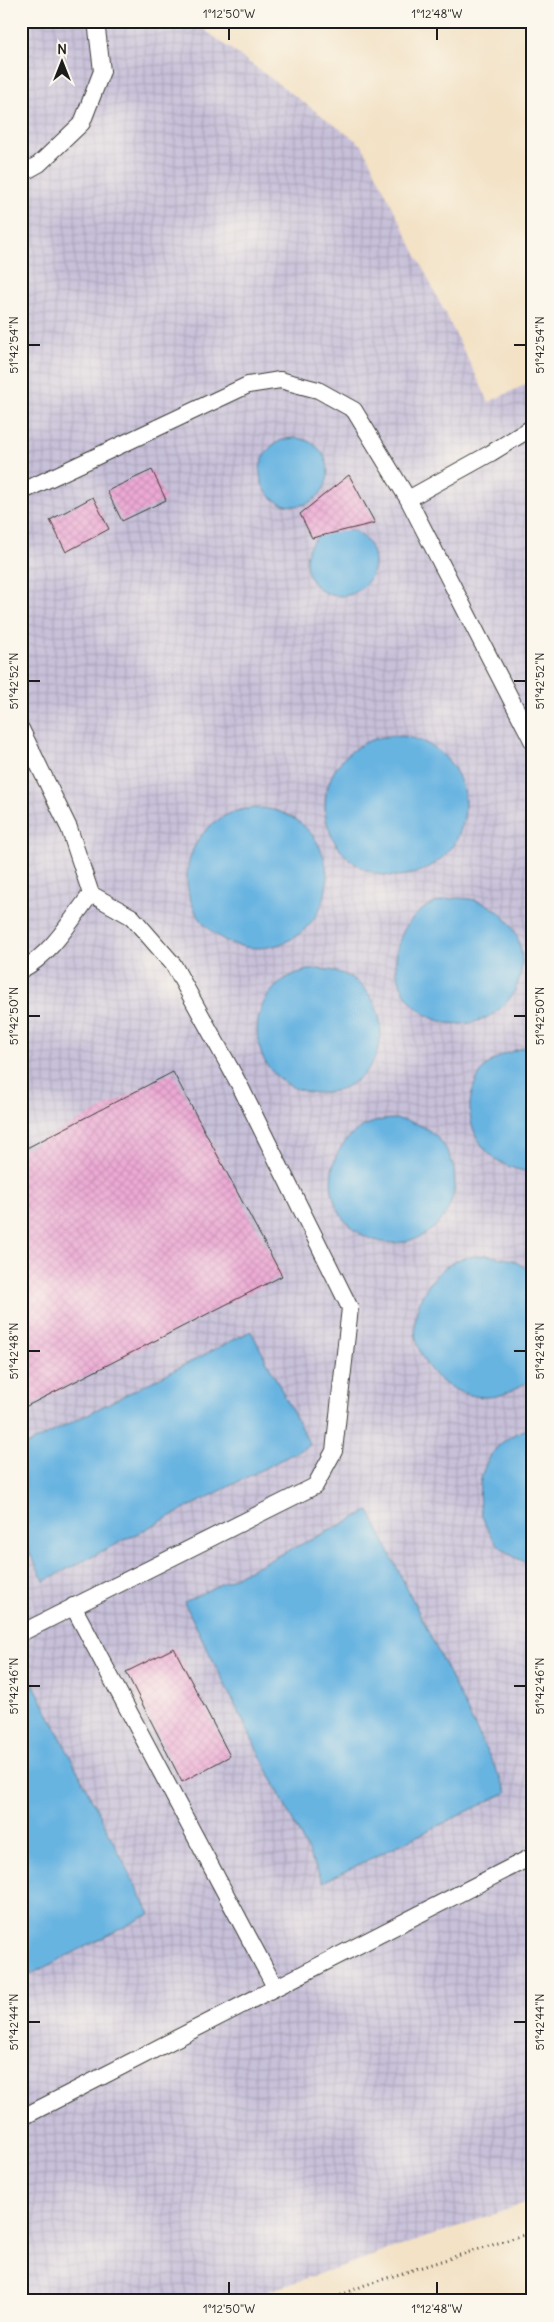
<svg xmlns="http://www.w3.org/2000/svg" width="554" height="2322" font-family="Delius,sans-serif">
  <defs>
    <pattern id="industrial-grid" width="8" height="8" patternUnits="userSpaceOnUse" patternTransform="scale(1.25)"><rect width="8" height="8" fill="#c7c0d9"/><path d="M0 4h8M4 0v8" fill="none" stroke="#aaa4ba"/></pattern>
    <pattern id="building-cross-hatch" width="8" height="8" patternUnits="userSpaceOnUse" patternTransform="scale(1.25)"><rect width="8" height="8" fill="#eca9d4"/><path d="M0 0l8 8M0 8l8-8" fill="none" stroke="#ca91b5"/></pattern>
  </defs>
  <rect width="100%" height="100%" fill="#fbf7ec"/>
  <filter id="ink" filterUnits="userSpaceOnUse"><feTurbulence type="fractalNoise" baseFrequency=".02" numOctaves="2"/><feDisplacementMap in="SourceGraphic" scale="10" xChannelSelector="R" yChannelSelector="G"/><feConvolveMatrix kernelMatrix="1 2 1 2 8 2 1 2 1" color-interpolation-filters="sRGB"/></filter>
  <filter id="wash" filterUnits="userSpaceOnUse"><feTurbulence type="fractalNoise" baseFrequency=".0096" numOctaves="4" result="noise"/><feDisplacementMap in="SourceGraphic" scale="20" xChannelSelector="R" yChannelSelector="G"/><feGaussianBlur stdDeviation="1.12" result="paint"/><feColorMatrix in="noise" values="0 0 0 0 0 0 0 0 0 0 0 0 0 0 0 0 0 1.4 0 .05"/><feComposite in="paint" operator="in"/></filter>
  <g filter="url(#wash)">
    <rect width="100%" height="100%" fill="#f3e2c6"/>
    <path fill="url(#industrial-grid)" d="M21,21h137l44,7 160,117 127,257 44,-21v1820l-293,100h-219z"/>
    <path fill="#68b4e1" stroke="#42687e" d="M260 472a34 34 0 1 1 68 0a34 34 0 1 1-68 0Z
      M306 562a34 34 0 1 1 68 0a34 34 0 1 1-68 0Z
      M325 806a70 70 0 1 1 140 0a70 70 0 1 1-140 0Z
      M187 878a70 70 0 1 1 140 0a70 70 0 1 1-140 0Z
      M396 961a63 63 0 1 1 126 0a63 63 0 1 1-126 0Z
      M257 1031a62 62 0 1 1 124 0a62 62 0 1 1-124 0Z
      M525,1047l8,1v124c-52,-3 -81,-57 -51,-101 10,-14 28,-19 43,-24z
      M331 1181a62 62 0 1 1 124 0a62 62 0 1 1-124 0Z
      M486,1255l27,5 20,13v105c-15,10 -31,20 -49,19 -57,-3 -88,-65 -56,-111 7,-11 19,-22 32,-27 8,-2 18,-3 26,-4z
      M251,1331l59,114 -266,136 -23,-45v-88z
      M533,1428v136c-71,-16 -72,-122 0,-136z
      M369,1511l138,281 -184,90 -139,-280z
      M33,1683l117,231 -129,65v-290z"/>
    <g id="blocks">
      <path fill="url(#building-cross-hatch)" d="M152,470l14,30 -44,21 -15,-30z
        M349,475l26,48 -63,15 -12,-24z
        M93,497l16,32 -43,23 -16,-32z
        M173,1072l109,204 -261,133v-258z
        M174,1648l56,108 -48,26 -56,-110z"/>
    </g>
  </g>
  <g filter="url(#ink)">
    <use href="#blocks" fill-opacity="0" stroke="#3c3a36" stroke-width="1"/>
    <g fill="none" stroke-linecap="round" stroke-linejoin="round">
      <defs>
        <path id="service" d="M21,174l18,-10 43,-41 20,-52 -6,-50
          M21,492l227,-107 32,-5 38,10 36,20 54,89 125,243
          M408,499l83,-46 42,-26
          M21,729l48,99 22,66 41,23 41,47 67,122 110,222 -16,143 -19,35 -294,147
          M21,970c30,-15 50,-50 70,-76
          M73,1606l202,381
          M21,2118l512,-262"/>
      </defs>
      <use href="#service" stroke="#3c3a36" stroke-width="18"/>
      <path stroke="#3c3a36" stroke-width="3" stroke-dasharray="1 4" stroke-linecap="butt" d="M327,2301l38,-16 168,-53"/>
      <use href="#service" stroke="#fff" stroke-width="16"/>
    </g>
  </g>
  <path fill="none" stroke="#1c1c1c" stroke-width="2" d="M229,28v12M437,28v12M28,345h12M514,345h12M28,681h12M514,681h12M28,1016h12M514,1016h12M28,1351h12M514,1351h12M28,1686h12M514,1686h12M28,2022h12M514,2022h12M229,2282v12M437,2282v12"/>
  <rect width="554" height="2322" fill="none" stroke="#fbf7ec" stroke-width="55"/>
  <g transform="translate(62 62)" stroke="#fbf7ec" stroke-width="4" paint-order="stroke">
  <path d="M0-4L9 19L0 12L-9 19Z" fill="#1c1c1c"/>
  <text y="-8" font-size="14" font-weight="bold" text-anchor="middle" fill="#1c1c1c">N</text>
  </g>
  <rect x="28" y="28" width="498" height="2266" fill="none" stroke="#1c1c1c" stroke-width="2"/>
  <g font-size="12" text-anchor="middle" fill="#1c1c1c">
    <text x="229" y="18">1°12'50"W</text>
    <text x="437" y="18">1°12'48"W</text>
    <text transform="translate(14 345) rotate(-90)" y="4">51°42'54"N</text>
    <text transform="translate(540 345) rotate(-90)" y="4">51°42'54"N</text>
    <text transform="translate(14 681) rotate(-90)" y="4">51°42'52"N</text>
    <text transform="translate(540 681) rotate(-90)" y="4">51°42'52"N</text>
    <text transform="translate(14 1016) rotate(-90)" y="4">51°42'50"N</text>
    <text transform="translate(540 1016) rotate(-90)" y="4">51°42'50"N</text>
    <text transform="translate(14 1351) rotate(-90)" y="4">51°42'48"N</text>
    <text transform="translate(540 1351) rotate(-90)" y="4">51°42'48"N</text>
    <text transform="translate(14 1686) rotate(-90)" y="4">51°42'46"N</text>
    <text transform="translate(540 1686) rotate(-90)" y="4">51°42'46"N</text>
    <text transform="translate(14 2022) rotate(-90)" y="4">51°42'44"N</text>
    <text transform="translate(540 2022) rotate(-90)" y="4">51°42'44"N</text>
    <text x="229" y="2313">1°12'50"W</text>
    <text x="437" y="2313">1°12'48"W</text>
  </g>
</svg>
